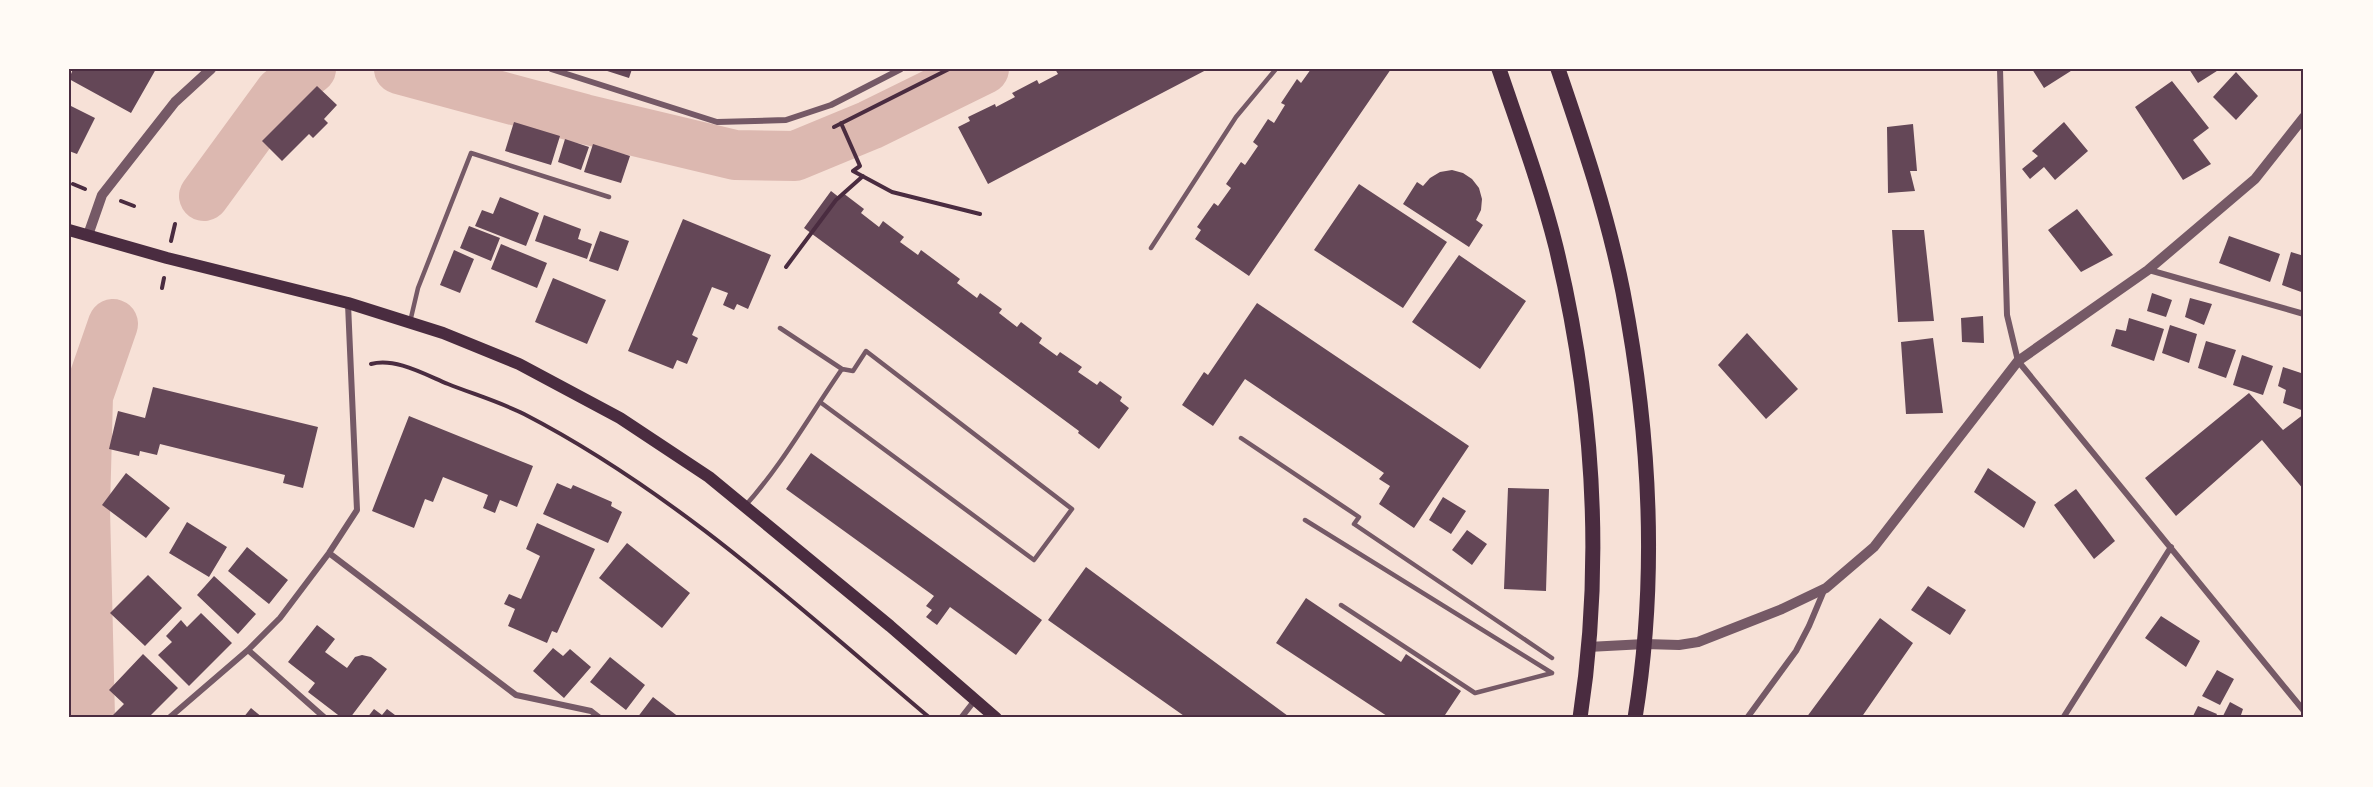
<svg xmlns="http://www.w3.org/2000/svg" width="2373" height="787" font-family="'PT Sans Narrow',sans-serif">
  <rect width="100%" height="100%" fill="#f7e1d7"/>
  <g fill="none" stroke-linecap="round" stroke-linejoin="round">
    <path stroke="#dcb8b0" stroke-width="50" d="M399,69l185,50 151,36 60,1 75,-31 114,-56
      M204,196l76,-104 31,-23
      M90,718l-5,-209 3,-113 25,-72"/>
  </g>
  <path fill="#644757" d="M73,69h83l-25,44 -62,-34z
    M601,69h31l-3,9z
    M1055,69h153l-220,115 -30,-57 12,-6 -2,-4 27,-13 1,3 19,-10 -3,-4 25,-13 2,4 19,-10z
    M1311,69h80l-142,207 -54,-37 6,-9 -4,-3 17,-24 4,3 13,-18 -5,-4 15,-22 4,3 13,-19 -5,-4 15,-23 6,4 11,-18 -4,-2 16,-24 4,4z
    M2032,69h42l-30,19z
    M2189,69h31l-22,14z
    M2236,72l22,24 -22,24 -23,-23z
    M2172,81l37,47 -16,12 18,24 -28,16 -48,-73z
    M317,86l20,19 -13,14 4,4 -15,15 -4,-4 -27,27 -20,-20z
    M69,105l26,13 -18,36 -8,-3z
    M514,122l46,14 -9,29 -46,-14z
    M2064,122l24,29 -33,29 -11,-13 -14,12 -8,-10 16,-13 -6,-5z
    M1913,124l4,47h-7l5,20 -27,2 -1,-66z
    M565,139l24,8 -8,23 -23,-8z
    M593,144l37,12 -9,27 -37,-11z
    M1452,170l11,3 9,6 7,9 3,11 -1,11 -5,10 7,5 -14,22 -66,-43 14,-22 6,4 7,-8 10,-6z
    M1359,184l88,58 -44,66 -89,-58z
    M831,191l9,7 3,-5 21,16 -3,4 18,14 4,-6 21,16 -4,5 18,13 3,-5 39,29 -3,4 20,15 3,-5 22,16 -3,4 18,14 4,-5 21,16 -3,5 18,13 3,-4 22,15 -4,5 19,13 3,-4 22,16 -2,4 9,7 -30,41 -21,-16 1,-2 -275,-203z
    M500,197l39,16 -13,33 -51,-20 7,-16 11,4z
    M2077,209l36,46 -32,17 -33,-42z
    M544,215l37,14 -3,10 14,5 -5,15 -52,-18z
    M683,219l88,36 -23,54 -11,-5 -3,6 -11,-5 5,-12 -16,-6 -20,48 6,3 -11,26 -10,-4 -4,9 -45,-18z
    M469,226l31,12 -9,23 -31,-13z
    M1892,230h32l10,91 -36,1z
    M600,231l29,10 -11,30 -29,-10z
    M2229,236l51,18 -10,28 -51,-19z
    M501,244l46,19 -10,25 -46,-19z
    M454,250l20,9 -14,34 -20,-8z
    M2291,252l13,4v37l-22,-8z
    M1459,255l67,46 -46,68 -68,-47z
    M553,278l53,22 -19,44 -52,-22z
    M2152,293l20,7 -6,17 -19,-6z
    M2190,298l22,6 -8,21 -19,-8z
    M1257,303l212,143 -55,82 -35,-24 11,-18 -11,-7 5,-6 -139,-94 -32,47 -31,-21 22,-33 4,3z
    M1983,316l1,27 -22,-1 -1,-24z
    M2129,318l35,11 -10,32 -43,-15 5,-17 10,2z
    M2170,325l27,9 -8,29 -27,-10z
    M1747,333l51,56 -32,30 -48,-54z
    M1933,338l10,75 -37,1 -5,-72z
    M2206,341l30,9 -10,28 -28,-10z
    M2242,355l31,11 -10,29 -30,-10z
    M2283,367l21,7v37l-21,-8 3,-13 -8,-4z
    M153,387l165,40 -15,61 -20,-5 2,-8 -125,-31 -3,11 -17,-4 -1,5 -30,-7 9,-38 27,7z
    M2249,393l34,37 21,-16v76l-42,-50 -86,76 -31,-38z
    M409,416l124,50 -16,41 -17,-7 -5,13 -12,-5 5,-13 -45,-18 -10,25 -8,-3 -11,29 -42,-17z
    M811,453l231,167 -26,35 -66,-48 -13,18 -11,-8 6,-7 -6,-4 8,-10 -148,-107z
    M1988,468l48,34 -12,26 -50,-36z
    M126,473l44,35 -24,30 -44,-33z
    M557,483l14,6 2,-4 39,17 -1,4 11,6 -14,31 -65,-29z
    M1508,488l41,1 -3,102 -42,-2z
    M2076,489l39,52 -21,18 -40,-54z
    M1443,497l23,14 -15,23 -22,-14z
    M187,522l40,25 -18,30 -40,-24z
    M537,523l58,26 -38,84 -5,-2 -5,12 -39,-17 7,-17 -11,-5 5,-10 12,5 19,-43 -14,-7z
    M1467,530l20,14 -15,21 -20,-15z
    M627,543l63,50 -28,35 -63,-50z
    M247,547l41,33 -19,24 -41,-33z
    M1086,567l202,149 -101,2 -139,-98z
    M148,575l34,33 -37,38 -35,-33z
    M214,576l42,38 -18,20 -41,-39z
    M1928,586l38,24 -16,25 -39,-25z
    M1306,598l95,64 5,-8 55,37 -18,27h-53l-114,-75z
    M201,613l31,30 -43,43 -31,-31 14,-13 -6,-6 15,-16 6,7z
    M2161,616l39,25 -14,26 -41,-29z
    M1880,618l33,25 -52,75h-55z
    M317,625l18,14 -10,13 22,16 8,-11 7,-2 9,2 16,12 -37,49h-8l-34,-26 7,-9 -27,-21z
    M553,648l10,8 7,-7 21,18 -27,31 -31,-27z
    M143,654l35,34 -30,30h-38l14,-14 -15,-14z
    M610,657l35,28 -19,25 -36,-28z
    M2217,670l17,9 -14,26 -18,-9z
    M653,697l27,21h-43z
    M2230,702l13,7 -2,6 4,3h-23z
    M2198,706l19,8 -2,4h-23z
    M251,708l12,10h-20z
    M374,709l8,6 5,-6 12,9h-32z"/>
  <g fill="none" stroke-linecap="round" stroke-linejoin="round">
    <path stroke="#4a2c40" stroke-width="4" d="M841,123l19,43 -7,5 39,21 88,22
      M834,127l115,-58
      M73,184l12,5
      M121,201l13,5
      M171,241l4,-17
      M786,267l50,-67 27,-24
      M162,288l2,-10
      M371,364c24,-7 55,11 77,20 25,10 52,18 76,30 151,78 277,195 406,304"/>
    <path stroke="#755966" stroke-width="4.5" d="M1151,248l85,-131 40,-48
      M410,322l8,-34 53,-135 138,44
      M780,328l62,41
      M1241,438l118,79 -5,7 198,134
      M745,506c37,-41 65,-91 97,-137l11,2 13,-20 206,158 -38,51 -214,-158
      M1305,520l247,153
      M1341,605l134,88 77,-20"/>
    <path stroke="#755966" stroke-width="6" d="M551,69l166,53 69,-2 45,-15 70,-36
      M2000,69l7,246 11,46 286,350
      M2149,270l155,44
      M329,553l187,142 75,16 9,7
      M248,650l77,68
      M169,718l79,-68 32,-32 49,-65 28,-43 -9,-206
      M961,718l14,-18
      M1747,718l49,-67 13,-25 16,-38
      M2063,718l108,-171"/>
    <path stroke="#755966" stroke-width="10" d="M88,235l14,-40 73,-93 36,-33
      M1588,647l57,-3 34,1 19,-3 84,-33 44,-21 48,-41 144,-186 130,-91 107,-91 49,-62"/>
    <path stroke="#4a2c40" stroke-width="12" d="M69,230l98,28 181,45 95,30 76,31 101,54 89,59 181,149 106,92"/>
    <path stroke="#4a2c40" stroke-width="15" d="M1499,69c20,59 42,118 57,178 37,154 48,314 24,471
      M1558,69c25,73 50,147 65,223 27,140 35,285 12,426"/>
  </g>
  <rect width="2373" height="787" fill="none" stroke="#fffaf5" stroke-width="141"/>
  <rect x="70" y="70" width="2232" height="646" fill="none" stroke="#4a2c40" stroke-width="2"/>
</svg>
